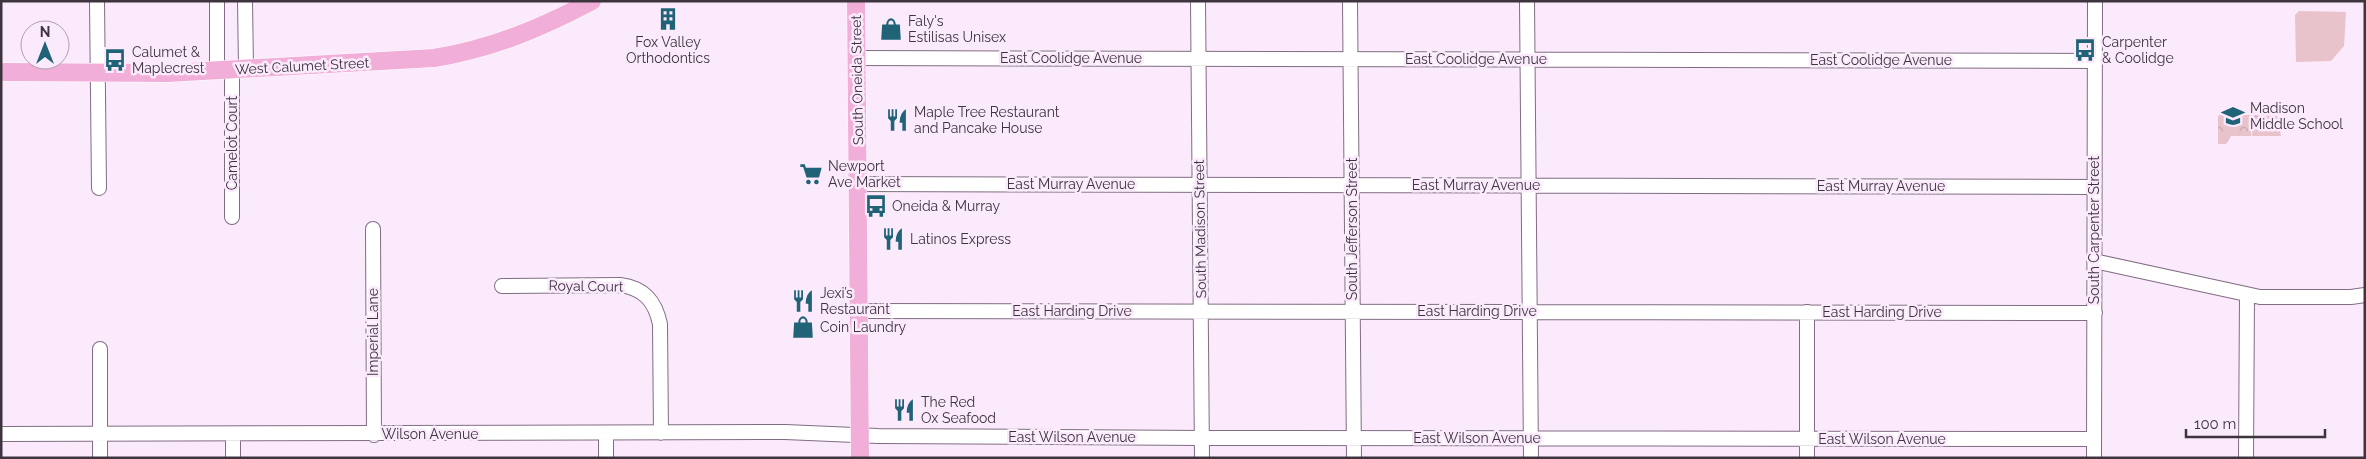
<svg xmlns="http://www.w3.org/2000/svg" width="2366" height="459" font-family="Raleway,sans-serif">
  <defs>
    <pattern id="park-crowns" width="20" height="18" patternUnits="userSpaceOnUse" patternTransform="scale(1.25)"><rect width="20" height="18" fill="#e9c3cb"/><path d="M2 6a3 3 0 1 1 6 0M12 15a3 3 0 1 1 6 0" fill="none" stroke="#c9a8af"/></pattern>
  </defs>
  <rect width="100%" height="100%" fill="#fbe9fc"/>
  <path fill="#e9c3cb" d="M2299,11l47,1 -2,34 -13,15 -35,1 -1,-47z
    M2252,121h21v15h-21z"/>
  <path fill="url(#park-crowns)" d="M2222,114l55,2 4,20h-8v-15h-21l-1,15h-20l-5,8h-8v-28z"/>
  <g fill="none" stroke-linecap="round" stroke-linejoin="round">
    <defs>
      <path id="minor" d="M97,1l2,187
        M245,1l1,67
        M1198,1l4,457
        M1350,1l4,457
        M1527,1l4,457
        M857,58l1238,3
        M232,69v148
        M217,70v-69
        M858,184l1236,3
        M373,229l1,206
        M2094,261l166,36h91l14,-2
        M502,286l118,-1c24,3 35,16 40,39l1,109
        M859,311l1236,2
        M1807,312v146
        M606,433v25
        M1,434l784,-2 93,4 323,2 893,1
        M233,435v23
        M100,458v-109
        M2094,458l1,-457
        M2246,458l1,-163"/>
      <path id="major" d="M856,1l4,457
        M1,72l167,1 266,-15c57,-9 107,-30 158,-57"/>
    </defs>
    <use href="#minor" stroke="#816d83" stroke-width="16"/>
    <use href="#major" stroke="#fff" stroke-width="19"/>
    <use href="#minor" stroke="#fff" stroke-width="14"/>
    <use href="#major" stroke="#f1aed8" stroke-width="18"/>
  </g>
  <defs>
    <symbol id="building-bare" viewBox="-9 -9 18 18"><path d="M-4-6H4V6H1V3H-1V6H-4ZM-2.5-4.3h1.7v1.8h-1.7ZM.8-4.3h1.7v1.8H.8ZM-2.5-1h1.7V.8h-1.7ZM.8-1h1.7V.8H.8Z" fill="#206276" stroke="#fbe9fc" stroke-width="2.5" paint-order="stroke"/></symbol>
    <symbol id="shop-bare" viewBox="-9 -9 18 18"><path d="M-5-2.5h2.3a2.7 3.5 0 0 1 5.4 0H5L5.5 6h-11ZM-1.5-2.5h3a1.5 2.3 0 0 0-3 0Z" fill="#206276" stroke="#fbe9fc" stroke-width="2.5" paint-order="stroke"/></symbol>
    <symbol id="bus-bare" viewBox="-9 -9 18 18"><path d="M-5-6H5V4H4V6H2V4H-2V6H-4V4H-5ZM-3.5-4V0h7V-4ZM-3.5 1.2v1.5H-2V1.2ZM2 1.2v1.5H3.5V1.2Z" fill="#206276" stroke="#fbe9fc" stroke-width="2.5" paint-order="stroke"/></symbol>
    <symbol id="school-bare" viewBox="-9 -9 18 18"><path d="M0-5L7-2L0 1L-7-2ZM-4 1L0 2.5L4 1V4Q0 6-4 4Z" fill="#206276" stroke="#fbe9fc" stroke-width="2.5" paint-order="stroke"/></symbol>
    <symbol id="restaurant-bare" viewBox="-9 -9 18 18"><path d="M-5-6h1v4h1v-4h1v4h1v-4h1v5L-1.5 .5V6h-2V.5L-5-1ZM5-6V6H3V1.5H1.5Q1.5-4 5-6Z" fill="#206276" stroke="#fbe9fc" stroke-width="2.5" paint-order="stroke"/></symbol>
    <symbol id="supermarket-bare" viewBox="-9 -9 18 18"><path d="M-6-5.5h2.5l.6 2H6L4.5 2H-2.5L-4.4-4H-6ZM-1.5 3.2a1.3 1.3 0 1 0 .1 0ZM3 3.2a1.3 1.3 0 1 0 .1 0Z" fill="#206276" stroke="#fbe9fc" stroke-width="2.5" paint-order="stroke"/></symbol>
  </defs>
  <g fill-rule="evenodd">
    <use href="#building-bare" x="652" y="3" width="32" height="32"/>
    <use href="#shop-bare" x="875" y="13" width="32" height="32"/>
    <use href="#bus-bare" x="2069" y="34" width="32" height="32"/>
    <use href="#bus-bare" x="99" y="44" width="32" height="32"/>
    <use href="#school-bare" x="2217" y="100" width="32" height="32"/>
    <use href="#restaurant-bare" x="881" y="104" width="32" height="32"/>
    <use href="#supermarket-bare" x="795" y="158" width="32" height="32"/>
    <use href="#bus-bare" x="860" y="190" width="32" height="32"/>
    <use href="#restaurant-bare" x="877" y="223" width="32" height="32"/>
    <use href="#restaurant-bare" x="787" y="285" width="32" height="32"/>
    <use href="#shop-bare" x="787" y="311" width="32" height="32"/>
    <use href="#restaurant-bare" x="888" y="394" width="32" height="32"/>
  </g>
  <g text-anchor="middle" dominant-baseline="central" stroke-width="5" stroke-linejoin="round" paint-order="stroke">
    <g font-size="14" fill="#3d343e" stroke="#fbe9fc" text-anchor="start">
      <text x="908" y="21">Faly's<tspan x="908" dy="16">Estilisas Unisex</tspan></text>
      <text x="668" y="42" text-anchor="middle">Fox Valley<tspan x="668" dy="16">Orthodontics</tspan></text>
      <text x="2102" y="42">Carpenter<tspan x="2102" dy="16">&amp; Coolidge</tspan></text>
      <text x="132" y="52">Calumet &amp;<tspan x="132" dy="16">Maplecrest</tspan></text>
      <text x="2250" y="108">Madison<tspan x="2250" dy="16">Middle School</tspan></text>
      <text x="914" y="112">Maple Tree Restaurant<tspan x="914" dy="16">and Pancake House</tspan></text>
      <text x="828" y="166">Newport<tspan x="828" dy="16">Ave Market</tspan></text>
      <text x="892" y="206">Oneida &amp; Murray</text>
      <text x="910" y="239">Latinos Express</text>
      <text x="820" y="293">Jexi’s<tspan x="820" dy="16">Restaurant</tspan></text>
      <text x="820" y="327">Coin Laundry</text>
      <text x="921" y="402">The Red<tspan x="921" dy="16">Ox Seafood</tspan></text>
    </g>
    <g font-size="14" fill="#3d343e" stroke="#fbe9fc">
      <text x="1071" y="58">East Coolidge Avenue</text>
      <text x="1476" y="59">East Coolidge Avenue</text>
      <text x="1881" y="60">East Coolidge Avenue</text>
      <text transform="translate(302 66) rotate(-3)">West Calumet Street</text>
      <text transform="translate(857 80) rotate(-91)">South Oneida Street</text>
      <text transform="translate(232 143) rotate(-90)">Camelot Court</text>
      <text x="1071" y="184">East Murray Avenue</text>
      <text x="1476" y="185">East Murray Avenue</text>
      <text x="1881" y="186">East Murray Avenue</text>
      <text transform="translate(1200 229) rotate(-91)">South Madison Street</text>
      <text transform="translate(1352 229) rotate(-90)">South Jefferson Street</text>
      <text transform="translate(2094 230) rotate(-90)">South Carpenter Street</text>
      <text transform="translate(586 286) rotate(1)">Royal Court</text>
      <text x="1072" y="311">East Harding Drive</text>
      <text x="1477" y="311">East Harding Drive</text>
      <text x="1882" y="312">East Harding Drive</text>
      <text transform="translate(373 332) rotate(-90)">Imperial Lane</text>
      <text x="430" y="434">Wilson Avenue</text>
      <text x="1072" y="437">East Wilson Avenue</text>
      <text x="1477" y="438">East Wilson Avenue</text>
      <text x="1882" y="439">East Wilson Avenue</text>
    </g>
  </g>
  <rect width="2366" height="459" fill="none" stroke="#3d343e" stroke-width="5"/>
  <g transform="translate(45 45)"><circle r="24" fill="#fbe9fc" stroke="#afa1b0"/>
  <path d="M0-4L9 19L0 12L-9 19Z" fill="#206276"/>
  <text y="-8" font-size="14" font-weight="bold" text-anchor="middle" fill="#3d343e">N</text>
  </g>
  <path d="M2186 429v8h139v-8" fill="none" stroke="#3d343e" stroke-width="2.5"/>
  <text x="2194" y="429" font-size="15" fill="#3d343e" stroke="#fbe9fc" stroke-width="4" paint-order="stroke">100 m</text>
</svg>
